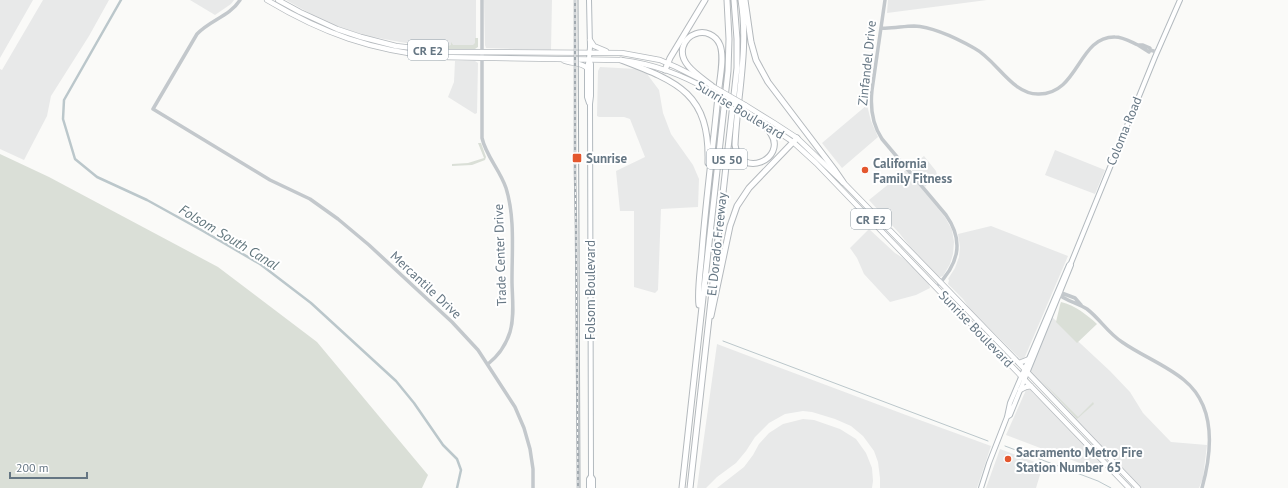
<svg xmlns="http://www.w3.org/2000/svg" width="1288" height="488" font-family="'PT Sans',sans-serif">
  <rect width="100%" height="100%" fill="#fafaf8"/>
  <path fill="#e8e9e9" d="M0,0h33l-33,58z
    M43,0h66l-20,36 -38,60 -4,20 -23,44 -24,-11v-80l2,1z
    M190,0h44l-3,4 -16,11z
    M286,0h190v46l-33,2 -37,-5 -39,-7 -33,-11 -14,-6z
    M484,0h68l-1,50 -65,-2 -1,-3z
    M888,0h99l-100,13z
    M455,61h20l3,2 -1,50 -2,1 -27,-17 6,-15z
    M600,67l37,2 10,5 12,16 4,23 8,21 22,31 6,14 -1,28 -37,2 -3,81 -3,3 -21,-6v-76h-14l-4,-40 29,-14 -15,-38 -6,-2h-25l-2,-1 1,-45z
    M867,105l4,16 7,16 -36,31 -20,-25z
    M1055,150l50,20 -10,24 -50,-19z
    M924,156l12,15 2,8 -8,2 -5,6 -15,-19z
    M906,170l39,47 7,13 2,12 -1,12 -3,10 -7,12 -3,1 -2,-1 -26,-27 -12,-15 -31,-34z
    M991,226l77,30 -44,103h-4l-51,-51 -6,-9 -15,-15 1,-4 -1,-1 7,-11 4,-11 1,-10 -2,-13z
    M869,229l26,24 8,5 15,14 11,12 1,4 -14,7 -26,7 -26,-28 -7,-16 -7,-10z
    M1052,317l58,54 20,21 13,21 28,29 36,3 -4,33 -4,10h-59l-110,-116z
    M717,344l189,71 85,31 -14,42h-97v-10l-2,-16 -4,-11 -11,-15 -12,-10 -16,-7 -23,-7 -9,-1 -18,3 -16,9 -14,14 -9,14 -10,12 -19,14 -11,11h-9z
    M1028,388l2,1 3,4 13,12 58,60 -6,5 -92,-35 20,-45z
    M803,419l11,1 26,9 16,10 10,14 6,15 1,13 -1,7h-155l27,-21 9,-12 6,-11 10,-11 14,-9z
    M1000,449l43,16 -7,23h-50z"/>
  <path fill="#dadfd7" d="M475,38h3v9l-3,2h-33l-25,-3v-3l31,3 3,-1v-3l2,3h20l2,-2z
    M478,143h3l5,14 -1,3 -13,5 -20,1v-2l16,-1 16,-5z
    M0,154l49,23 169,90 99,75 111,133 -6,13h-422z
    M1061,302c14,3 26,13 36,22l-20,19 -21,-21 4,-17z
    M1041,380l37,37 15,-15 1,2 -17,15z"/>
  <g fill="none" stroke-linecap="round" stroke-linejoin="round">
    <path stroke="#bbc7cb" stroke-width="1" d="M723,341l265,100
      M1005,446l93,35 13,7"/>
    <path stroke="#bbc7cb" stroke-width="2.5" d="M121,0l-57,100 -1,19 12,40 22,18 50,23 56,31 57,33 51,39 85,78 18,22 29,42 14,14 4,11 -4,18"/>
    <defs>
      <path id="secondary" d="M589,59l2,5v32l-1,8 1,372 2,3v9
        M589,103l-2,-6v-29l2,-9 1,-12 -1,-47
        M1007,417l3,-2 61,-150
        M589,488v-9l2,-3
        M981,488l8,-25 18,-46 3,-14 59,-138 2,-2 84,-206 25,-57"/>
      <path id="primary" d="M267,0c57,34 104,50 170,57l184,3c34,4 61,15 90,31
        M278,0l22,12 37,17 24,8 35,9 53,6 173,1 38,7 16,7 26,13
        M590,40l4,6 12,5
        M563,60c8,4 18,2 24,8
        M745,105l29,18 23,15 46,44 169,174 126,132
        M756,117l37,25 23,21 313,325
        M1019,363l10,-4
        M1020,390l6,-3 5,-1"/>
      <path id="motorway" d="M741,0c8,49 -4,97 -6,145 5,35 52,14 36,-11 -5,-9 -20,-18 -28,-25
        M745,0l6,42 5,18 12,22 66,87 9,13
        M621,60c58,22 89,34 87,103
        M665,70l5,-12 35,-58
        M699,305c-2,-14 2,-39 3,-54 4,-52 11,-103 16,-155 1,-14 7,-38 2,-51 -4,-10 -15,-15 -25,-11 -6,2 -10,7 -12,13 -5,17 18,30 29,39
        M711,316l19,-90 7,-20 12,-18 48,-50
        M682,488l46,-417 1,-32 -2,-39
        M690,488l47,-420v-29l-3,-39"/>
    </defs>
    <use href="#secondary" stroke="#b3babf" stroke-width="6"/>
    <use href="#primary" stroke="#b5babe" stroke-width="6"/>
    <use href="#motorway" stroke="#b4b9bd" stroke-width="7"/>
    <path stroke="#c3c8cc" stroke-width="3.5" d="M240,0c-10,16 -30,20 -43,34l-44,75 117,71 40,19 28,20 31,26 83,77 26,28 37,57 9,21 6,21 3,20v19
      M482,0v138c4,18 18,32 24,50 9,29 6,61 6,92 0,17 3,35 -2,52 -4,13 -12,24 -22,32
      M885,0l-13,90c-2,18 0,34 10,49l64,76c19,27 12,50 -10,72
      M881,28c11,1 22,-2 33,-2 19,1 44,13 60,22 23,12 38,47 65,46 40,0 39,-58 76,-57 8,0 16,5 23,8
      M1150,50v-2l-7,-3h-5l11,7 1,-2 7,2
      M1059,292l16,6 6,7
      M1057,293c8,8 21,10 30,16 13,10 21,24 35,33 20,14 44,23 62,38 33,27 28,72 18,108"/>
    <use href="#secondary" stroke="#fff" stroke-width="4"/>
    <use href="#primary" stroke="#fff" stroke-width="4.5"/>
    <use href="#motorway" stroke="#fff" stroke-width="5"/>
    <path stroke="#a2aab0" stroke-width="1" d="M578,0l2,488"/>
    <defs>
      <path id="rail" d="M575,0v173l1,54 2,261"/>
    </defs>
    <use href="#rail" stroke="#a2aab0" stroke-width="2.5"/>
    <use href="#rail" stroke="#fff" stroke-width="1" stroke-dasharray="3" stroke-linecap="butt"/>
    <defs>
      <path id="primary-bridge" d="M712,86l33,19
        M711,91l32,18"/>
    </defs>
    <use href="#primary-bridge" stroke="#b5babe" stroke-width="6" stroke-linecap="butt"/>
    <use href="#primary-bridge" stroke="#fff" stroke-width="4.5"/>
  </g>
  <g fill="#e4572e" stroke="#fff" stroke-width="1.5">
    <rect x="572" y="153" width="10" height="10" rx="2"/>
    <circle cx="865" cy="170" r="4"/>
    <circle cx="1008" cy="459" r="4"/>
  </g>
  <g text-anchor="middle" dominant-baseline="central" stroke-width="4" stroke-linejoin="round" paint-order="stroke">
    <g fill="#fff" stroke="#939fa8" stroke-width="1">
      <rect x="408" y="40" width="40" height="20" rx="3"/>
      <rect x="707" y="149" width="40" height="20" rx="3"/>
      <rect x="851" y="209" width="40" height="20" rx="3"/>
    </g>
    <g font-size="12" font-weight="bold" fill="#657683">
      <text x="428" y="50">CR E2</text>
      <text x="727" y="159">US 50</text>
      <text x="871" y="219">CR E2</text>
    </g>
    <g font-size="13" fill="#657683" stroke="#fff">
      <text transform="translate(867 63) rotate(-84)">Zinfandel Drive</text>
      <text transform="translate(740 110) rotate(31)">Sunrise Boulevard</text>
      <text transform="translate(1124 131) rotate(-68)">Coloma Road</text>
      <text transform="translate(717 244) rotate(-84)">El Dorado Freeway</text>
      <text transform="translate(500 255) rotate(-92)">Trade Center Drive</text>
      <text transform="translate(426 285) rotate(43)">Mercantile Drive</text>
      <text transform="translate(590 290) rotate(-90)">Folsom Boulevard</text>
      <text transform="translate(976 329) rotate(46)">Sunrise Boulevard</text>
    </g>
    <g font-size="13" font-weight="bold" fill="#657683" stroke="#fff" text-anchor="start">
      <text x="586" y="158">Sunrise</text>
      <text x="873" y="163">California<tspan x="873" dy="15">Family Fitness</tspan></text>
      <text x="1016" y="452">Sacramento Metro Fire<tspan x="1016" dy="15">Station Number 65</tspan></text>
    </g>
    <g font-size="14" font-style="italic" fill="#60757c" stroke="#fff">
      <text transform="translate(229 237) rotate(31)">Folsom South Canal</text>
    </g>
  </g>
  <path d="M10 472v6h77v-6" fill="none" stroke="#657683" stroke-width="2"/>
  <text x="16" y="472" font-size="12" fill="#657683" stroke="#ffffff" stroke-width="3" paint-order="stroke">200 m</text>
</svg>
